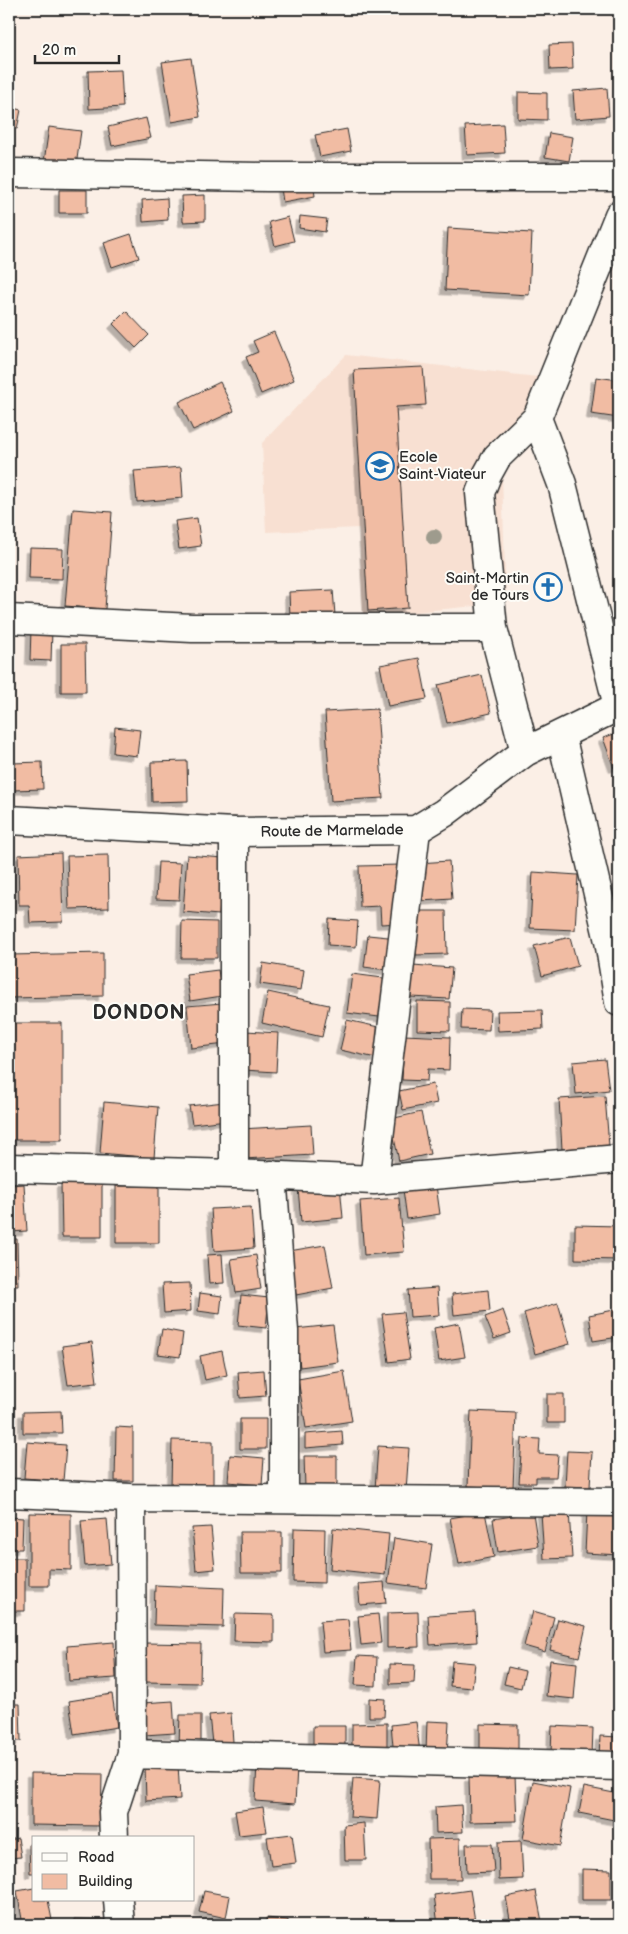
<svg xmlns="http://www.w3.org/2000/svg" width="628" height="1934" font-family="'Balsamiq Sans',sans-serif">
  <defs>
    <filter id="shadow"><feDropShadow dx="-4.5" dy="4.5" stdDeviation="0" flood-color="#0004"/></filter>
  </defs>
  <rect width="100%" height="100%" fill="#fbefe6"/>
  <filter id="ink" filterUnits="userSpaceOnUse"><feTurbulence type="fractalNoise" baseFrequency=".02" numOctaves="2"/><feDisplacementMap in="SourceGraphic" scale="10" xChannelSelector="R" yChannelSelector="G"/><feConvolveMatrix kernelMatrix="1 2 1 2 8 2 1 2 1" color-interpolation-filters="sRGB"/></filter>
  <g filter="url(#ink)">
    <path fill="#f8e0d2" d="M346,355l209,24 -5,36 -48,60 4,128 -143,14 -4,-89 -93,4 -4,-89z"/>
    <path fill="#f1bca3" stroke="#2b2b2b" filter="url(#shadow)" d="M572,44l1,25 -23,1 -1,-25z
      M191,58l9,59 -28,5 -10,-60z
      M121,70l2,37 -34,2 -1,-38z
      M607,88l2,28 -34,3 -2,-28z
      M518,92l29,1v27l-29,-1z
      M9,107l12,3 -4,19 -8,-2z
      M146,118l5,20 -39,8 -4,-19z
      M503,124l2,29 -38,2 -2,-29z
      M49,127l32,4 -5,35 -32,-4z
      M347,129l4,22 -31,6 -5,-22z
      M549,133l24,4 -4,24 -24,-4z
      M313,182l2,14 -32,6 -2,-14z
      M59,190h28v23h-28z
      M205,195v26l-22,1 -1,-26z
      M167,198l1,22 -25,2 -1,-22z
      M300,216l27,3 -2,13 -26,-4z
      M288,217l6,24 -19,5 -6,-24z
      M448,228l84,5 -3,62 -84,-5z
      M131,234l8,24 -27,9 -8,-24z
      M126,311l23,24 -13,13 -23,-24z
      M274,332l20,48 -33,14 -15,-37 12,-5 -5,-11z
      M423,367l3,38 -30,2 12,201 -40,3 -14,-241z
      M596,377l23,3v38l-28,-4z
      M220,382l14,29 -41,19 -14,-28z
      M181,467l2,31 -46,4 -3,-31z
      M73,509l39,3 -7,97 -40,-3z
      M197,518l4,28 -22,3 -4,-28z
      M30,548l33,1 -1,30 -33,-1z
      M333,590l2,25 -45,2 -1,-25z
      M31,629l21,1 -1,31 -21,-1z
      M61,644h24l1,48h-25z
      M419,658l8,41 -39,7 -8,-41z
      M482,675l9,38 -44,10 -9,-38z
      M377,709l6,89 -52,3 -6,-89z
      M115,727l25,3 -3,26 -24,-3z
      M619,732v34l-5,2 -11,-30z
      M187,761l1,40 -36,1 -1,-40z
      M42,762l1,27 -30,1 -1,-27z
      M61,853l2,69 -33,1 -1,-18h-10l-1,-50z
      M108,855l1,53 -40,1 -2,-53z
      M187,855l36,3 -4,57 -36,-3z
      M449,861l3,38 -31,2 -3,-38z
      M158,862l23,1 -2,37 -23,-1z
      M400,865l2,58 -21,1 -1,-18 -20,1 -1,-41z
      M533,872l45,3 -3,55 -45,-2z
      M416,911h30l1,43 -31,1z
      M329,919l29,2 -2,26 -28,-2z
      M182,921l35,1v36h-36z
      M368,935l30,3 -4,33 -30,-4z
      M570,937l8,29 -36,10 -8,-30z
      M103,953v43l-92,2 -1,-43z
      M263,963l41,7 -3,20 -41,-6z
      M413,965l39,3 -3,31 -38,-2z
      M218,970l4,26 -32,5 -4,-27z
      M352,974l39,5 -4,39 -40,-5z
      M268,992l61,13 -7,32 -60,-14z
      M417,1001l33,1v29l-33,-1z
      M222,1003l4,41 -35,4 -4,-42z
      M462,1009l28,1 -1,20 -28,-1z
      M542,1010l1,19 -45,2 -1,-20z
      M347,1020l36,8 -7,30 -36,-8z
      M9,1023h53v117h-53z
      M246,1031l32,2 -2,39 -32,-2z
      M404,1035l46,2 -1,33 -21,-1 -1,12 -25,-1z
      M605,1059l4,31 -33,4 -3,-32z
      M433,1084l4,19 -34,7 -4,-19z
      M605,1096l4,50 -47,3 -3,-50z
      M104,1102l54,5 -4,51 -54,-5z
      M224,1102l3,18 -35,4 -3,-18z
      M421,1112l9,42 -31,7 -9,-42z
      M311,1125l2,30 -69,4 -3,-30z
      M435,1178l5,36 -33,5 -5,-37z
      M61,1183h41v54h-40z
      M24,1184l3,47 -18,1v-47z
      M340,1185l3,33 -42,4 -3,-34z
      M116,1186h43v57h-43z
      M399,1198l5,54 -40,3 -4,-54z
      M251,1207l3,41 -40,3 -3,-42z
      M575,1225l44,1v34l-44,-1z
      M9,1239h8l1,46h-9z
      M325,1245l8,43 -37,7 -7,-44z
      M222,1254l2,29 -15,1 -2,-29z
      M256,1255l5,34 -25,4 -5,-34z
      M190,1283l1,28 -27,2 -2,-29z
      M437,1288l2,27 -29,2 -2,-27z
      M488,1290l2,21 -36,4 -2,-21z
      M200,1293l22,3 -2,18 -22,-3z
      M9,1294h4l1,35h-5z
      M241,1295l28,3 -3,30 -28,-3z
      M558,1303l12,41 -35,10 -11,-41z
      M619,1309v28l-26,4 -4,-26z
      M503,1310l8,23 -17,6 -9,-22z
      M403,1312l7,47 -21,3 -7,-48z
      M459,1323l6,34 -26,4 -5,-33z
      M333,1325l5,37 -38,5 -5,-38z
      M162,1329l21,4 -3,24 -22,-3z
      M92,1342l5,40 -29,3 -6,-39z
      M222,1351l5,24 -22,5 -5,-24z
      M264,1370l2,26 -26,2 -2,-26z
      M344,1371l8,50 -46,7 -8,-49z
      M547,1394h17v29h-17z
      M61,1411l1,22h-39v-21z
      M471,1411l45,2 -3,75 -45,-2z
      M240,1419h26v30h-26z
      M116,1427l17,1v53h-18z
      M342,1431l1,14 -38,3v-14z
      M522,1438l18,1 -1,15 19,1 -2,22h-20v6h-17z
      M172,1440l41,1v46h-42z
      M27,1442l39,3 -3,36 -39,-3z
      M378,1446l31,2 -3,43 -31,-2z
      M567,1451l25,1 -2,35 -25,-1z
      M230,1455l34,3 -2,27 -34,-3z
      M304,1456h33v31l-32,1z
      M569,1511l3,47 -28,1 -3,-47z
      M587,1511l32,1v43l-34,-2z
      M485,1512l9,45 -35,7 -9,-46z
      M29,1513l42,1v56l-22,-1v17h-20z
      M533,1513l5,33 -40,6 -5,-33z
      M9,1517l14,1 -1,31h-13z
      M107,1519l4,45 -26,2 -4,-45z
      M211,1527l4,42 -19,2 -4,-43z
      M294,1528l31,1 -1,54 -31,-1z
      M333,1528l56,6 -4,41 -55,-6z
      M240,1532h42v41h-41z
      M394,1538l38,6 -6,44 -38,-5z
      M9,1558h16v53h-16z
      M384,1582l2,21 -26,2 -2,-21z
      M155,1585l69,3 -1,39 -69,-2z
      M533,1611l21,6 -9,35 -21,-6z
      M418,1612l1,35 -32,1v-35z
      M475,1612l2,30 -47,3 -2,-30z
      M235,1614l39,1v27l-40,-1z
      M378,1614l3,29 -20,2 -3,-29z
      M348,1619l3,31 -28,2 -3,-31z
      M558,1619l28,7 -7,31 -29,-7z
      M114,1642l2,36 -47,3 -2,-35z
      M145,1643l56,1 -1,39 -55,-1z
      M357,1656l20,1 -1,29 -21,-1z
      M550,1660l27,3 -3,36 -28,-3z
      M452,1661l23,2 -3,25 -22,-2z
      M390,1664l25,1 -1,18 -24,1z
      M508,1667l17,4 -4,17 -17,-4z
      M112,1694l5,33 -43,7 -5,-33z
      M369,1698l16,1 -1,18h-15z
      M173,1701l2,32 -31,2 -2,-32z
      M9,1704h11l1,37h-12z
      M231,1713l2,29 -21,2 -3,-29z
      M180,1715h21v30h-22z
      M427,1721l22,1 -2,32 -21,-2z
      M416,1722l4,30 -26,4 -3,-31z
      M387,1723v31l-35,1v-31z
      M480,1724l38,1v29l-38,-1z
      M313,1726h32v27l-32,-1z
      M552,1726l41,2 -1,28 -41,-3z
      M600,1736l19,1v21l-20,-1z
      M178,1764l2,35 -34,2 -1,-35z
      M257,1764l40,3 -2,37 -40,-3z
      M31,1773l71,1 -1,52 -70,-1z
      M515,1776l2,45 -47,1 -1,-45z
      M353,1778l27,2 -3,39 -27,-2z
      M533,1781l37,7 -10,58 -37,-7z
      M584,1787l35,7v27l-40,-8z
      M461,1805l2,27 -27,1 -1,-26z
      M263,1807l4,25 -28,3 -4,-24z
      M364,1823l2,37h-21l-1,-35z
      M292,1834l4,29 -25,3 -4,-29z
      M18,1838l3,19 -12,1v-18z
      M460,1838l1,41h-32l-1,-40z
      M521,1841l2,38 -24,1 -1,-38z
      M29,1844h5v29h-4z
      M466,1844h26l2,28 -27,1z
      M582,1869l29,1v30h-29z
      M34,1888v12h14l4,20 -29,5 -6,-34z
      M470,1890l5,31 -37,4 -4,-30z
      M204,1891l26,5 -4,22 -27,-6z
      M536,1891l6,31 -16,3h-15l-5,-28z
      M266,1918l22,2v5h-22z
      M74,1919l35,1 -1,5h-34z"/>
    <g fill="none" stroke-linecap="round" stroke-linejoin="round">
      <defs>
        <path id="minor" d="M9,173l259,4h351
          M537,418l25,66 56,222
          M9,619l183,9h301l32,124
          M493,628l-13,-135 7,-18 10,-18 40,-39 82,-203
          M561,735l48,206 10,61
          M9,1168l225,6 140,6 245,-21
          M234,1174v-342
          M272,1175l12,156v168
          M374,1180l42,-350
          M9,1493l122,5 488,4
          M132,1754l487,12
          M114,1838l-1,-26 19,-58 -1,-256
          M118,1900l2,25"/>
        <path id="major" d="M9,820l225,12 182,-2 28,-17 81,-61 94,-46"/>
      </defs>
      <use href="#minor" stroke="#2b2b2b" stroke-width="31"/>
      <use href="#major" stroke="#2b2b2b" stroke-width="31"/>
      <use href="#minor" stroke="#fdfcf7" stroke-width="28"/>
      <use href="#major" stroke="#fdfcf7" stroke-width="28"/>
    </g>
    <circle fill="#9e9b8d" cx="434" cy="537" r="8"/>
  </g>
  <defs>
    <symbol id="school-ring" viewBox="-11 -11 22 22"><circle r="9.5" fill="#fdfcf7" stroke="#1f6fb2" stroke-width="1.5"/><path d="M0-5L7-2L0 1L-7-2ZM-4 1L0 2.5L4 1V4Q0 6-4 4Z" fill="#1f6fb2"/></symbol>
    <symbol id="church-ring" viewBox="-11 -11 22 22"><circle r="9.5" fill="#fdfcf7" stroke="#1f6fb2" stroke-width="1.5"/><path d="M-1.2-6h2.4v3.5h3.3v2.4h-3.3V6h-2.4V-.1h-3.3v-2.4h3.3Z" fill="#1f6fb2"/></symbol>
  </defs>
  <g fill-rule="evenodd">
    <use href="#school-ring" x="364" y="450" width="32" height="32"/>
    <use href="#church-ring" x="532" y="571" width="32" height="32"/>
  </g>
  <g text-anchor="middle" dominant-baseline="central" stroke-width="4" stroke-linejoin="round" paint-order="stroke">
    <g font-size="15" fill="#2b2b2b" stroke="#fdfcf7" text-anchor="start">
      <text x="399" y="457">Ecole<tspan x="399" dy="17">Saint-Viateur</tspan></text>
      <text x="529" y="578" text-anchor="end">Saint-Martin<tspan x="529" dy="17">de Tours</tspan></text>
    </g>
    <g font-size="15" fill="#2b2b2b" stroke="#fdfcf7">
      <text transform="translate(332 831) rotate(-1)">Route de Marmelade</text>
    </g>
    <g font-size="20" font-weight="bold" letter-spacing="1" fill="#2b2b2b" stroke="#fdfcf7">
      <text x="139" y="1013">DONDON</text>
    </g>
  </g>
  <rect width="628" height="1934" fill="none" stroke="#fdfcf7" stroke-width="30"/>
  <rect x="15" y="15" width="598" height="1904" fill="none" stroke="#2b2b2b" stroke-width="2" filter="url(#ink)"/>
  <rect x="32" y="1836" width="162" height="65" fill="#fdfcf7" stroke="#a9a8a5"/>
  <rect x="42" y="1853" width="25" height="8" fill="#fdfcf7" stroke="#a9a8a5"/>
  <text x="78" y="1862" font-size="15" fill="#2b2b2b">Road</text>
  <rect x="42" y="1874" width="25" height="15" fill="#f1bca3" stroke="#a9a8a5"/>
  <text x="78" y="1886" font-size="15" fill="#2b2b2b">Building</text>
  <path d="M35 55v8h84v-8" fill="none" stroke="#2b2b2b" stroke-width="2.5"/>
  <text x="42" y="55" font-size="15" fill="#2b2b2b" stroke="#fdfcf7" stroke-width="4" paint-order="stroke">20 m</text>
</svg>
